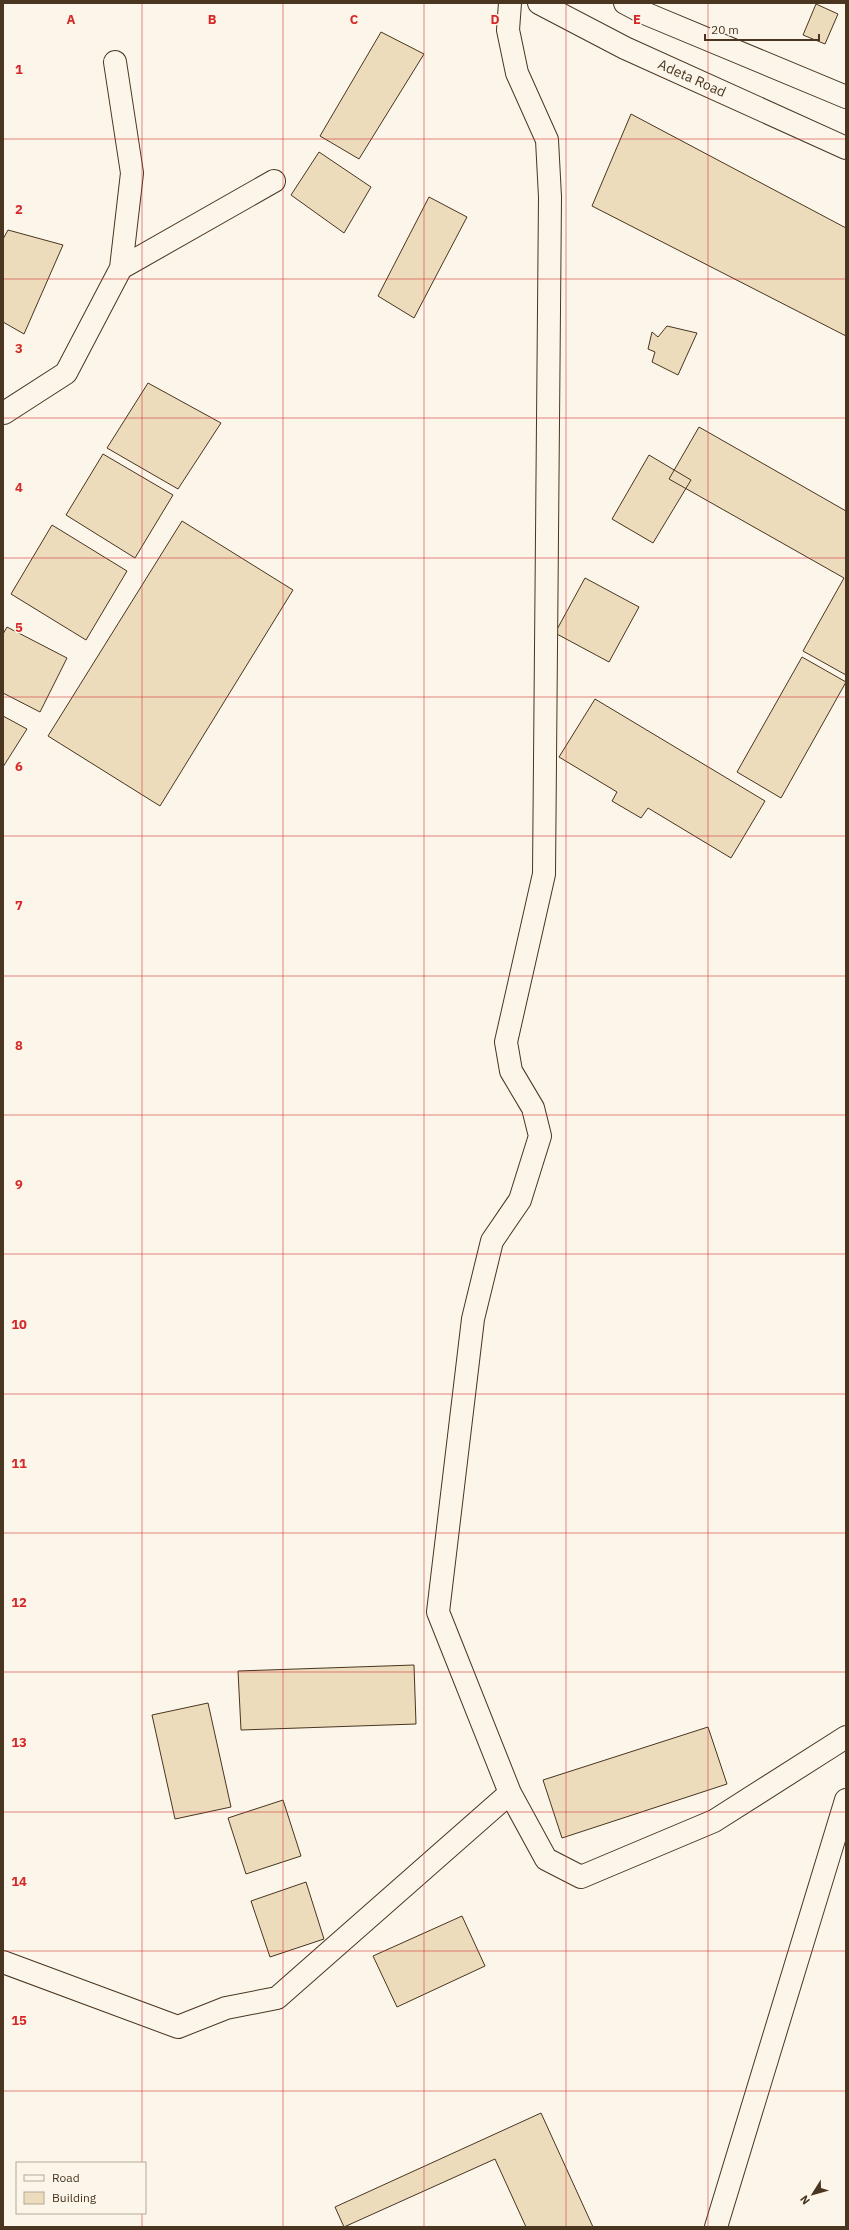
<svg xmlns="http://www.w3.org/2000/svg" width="849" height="2230" font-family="'IBM Plex Sans',sans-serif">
  <rect width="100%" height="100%" fill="#fbf6e9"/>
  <path fill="#ecdcbc" stroke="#4a3520" d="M816,4l22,10 -13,30 -22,-9z
    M381,32l43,22 -65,105 -39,-23z
    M631,114l215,114v108l-254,-130z
    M319,152l52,35 -27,46 -53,-38z
    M429,197l38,20 -53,101 -36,-22z
    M8,230l55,15 -39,89 -21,-12v-83z
    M667,326l30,7 -19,42 -26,-13 3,-10 -7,-3 4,-17 6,5z
    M148,383l73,40 -43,66 -71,-41z
    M699,427l147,84v164l-43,-24 41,-73 -175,-99z
    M103,454l70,41 -38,63 -69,-43z
    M649,455l42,25 -38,63 -41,-24z
    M182,521l111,69 -133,216 -112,-70z
    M52,525l75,46 -41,69 -75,-46z
    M585,578l54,29 -30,55 -54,-29z
    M7,627l60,31 -27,54 -37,-19v-59z
    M802,657l44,25 -65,116 -44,-26z
    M595,699l170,102 -34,57 -83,-50 -7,10 -29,-17 5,-9 -58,-35z
    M3,716l24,13 -24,38z
    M414,1665l2,59 -175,6 -3,-59z
    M208,1703l23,104 -56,12 -23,-104z
    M708,1727l19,57 -165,54 -19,-58z
    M283,1800l18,56 -55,18 -18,-56z
    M306,1882l18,57 -54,18 -19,-56z
    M462,1916l23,50 -88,41 -24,-51z
    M541,2113l52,114h-67l-31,-68 -151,68 -9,-20z"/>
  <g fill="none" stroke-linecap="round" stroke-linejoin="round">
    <defs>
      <path id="minor" d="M115,62l17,111 -11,95
        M4,413l62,-40 55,-105 153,-87
        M510,1793l-72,-181 35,-293 19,-78 28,-41 20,-64 -7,-28 -22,-37 -5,-29 38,-168 6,-677 -3,-57 -30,-67 -9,-43 2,-27
        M3,1962l175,65 48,-19 51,-10 233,-205 36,66 35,18 133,-56 132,-84
        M716,2227l130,-427"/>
      <path id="primary" d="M539,3l86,45 221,100
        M625,3l17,9 204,85"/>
    </defs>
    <use href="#minor" stroke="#4a3520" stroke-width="24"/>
    <use href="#primary" stroke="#4a3520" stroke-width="24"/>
    <use href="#minor" stroke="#fbf6e9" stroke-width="22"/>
    <use href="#primary" stroke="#fbf6e9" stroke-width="22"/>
  </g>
  <path fill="none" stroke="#d62828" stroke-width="1" stroke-opacity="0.55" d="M142,3v2160M283,3v2224M424,3v2224M566,3v2224M708,3v2224M3,139h843M3,279h843M3,418h843M3,558h843M3,697h843M3,836h843M3,976h843M3,1115h843M3,1254h843M3,1394h843M3,1533h843M3,1672h843M3,1812h843M3,1951h843M3,2091h843M142,2213v14"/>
  <g text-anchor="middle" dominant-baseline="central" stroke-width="3" stroke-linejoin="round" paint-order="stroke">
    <g font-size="14" fill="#4a3520" stroke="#fbf6e9">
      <text transform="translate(692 78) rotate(24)">Adeta Road</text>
    </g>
  </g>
  <g font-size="13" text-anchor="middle" font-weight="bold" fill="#d62828" stroke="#fbf6e9" stroke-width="3" stroke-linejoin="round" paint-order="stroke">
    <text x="71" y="24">A</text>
    <text x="212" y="24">B</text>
    <text x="354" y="24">C</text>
    <text x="495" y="24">D</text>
    <text x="637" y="24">E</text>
    <text x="19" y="74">1</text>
    <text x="19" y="214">2</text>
    <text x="19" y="353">3</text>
    <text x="19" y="492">4</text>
    <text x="19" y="632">5</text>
    <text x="19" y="771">6</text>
    <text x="19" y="910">7</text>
    <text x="19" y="1050">8</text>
    <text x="19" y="1189">9</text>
    <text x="19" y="1329">10</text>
    <text x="19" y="1468">11</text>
    <text x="19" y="1607">12</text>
    <text x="19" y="1747">13</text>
    <text x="19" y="1886">14</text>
    <text x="19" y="2025">15</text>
  </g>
  <rect width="849" height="2230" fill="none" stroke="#4a3520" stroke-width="8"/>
  <rect x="16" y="2162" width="130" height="52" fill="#fbf6e9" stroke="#b4a999"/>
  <rect x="24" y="2175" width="20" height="6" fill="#fbf6e9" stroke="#b4a999"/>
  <text x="52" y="2182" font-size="12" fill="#4a3520">Road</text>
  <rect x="24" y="2192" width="20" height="12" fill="#ecdcbc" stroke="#b4a999"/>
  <text x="52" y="2202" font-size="12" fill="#4a3520">Building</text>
  <g transform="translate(813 2194) rotate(233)" stroke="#fbf6e9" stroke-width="3" paint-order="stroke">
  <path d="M0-3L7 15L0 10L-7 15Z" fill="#4a3520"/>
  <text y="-6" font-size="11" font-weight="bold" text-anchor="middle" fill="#4a3520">N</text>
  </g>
  <path d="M705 34v6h114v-6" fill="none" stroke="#4a3520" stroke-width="2"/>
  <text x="711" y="34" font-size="12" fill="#4a3520" stroke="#fbf6e9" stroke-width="3" paint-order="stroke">20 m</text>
</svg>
